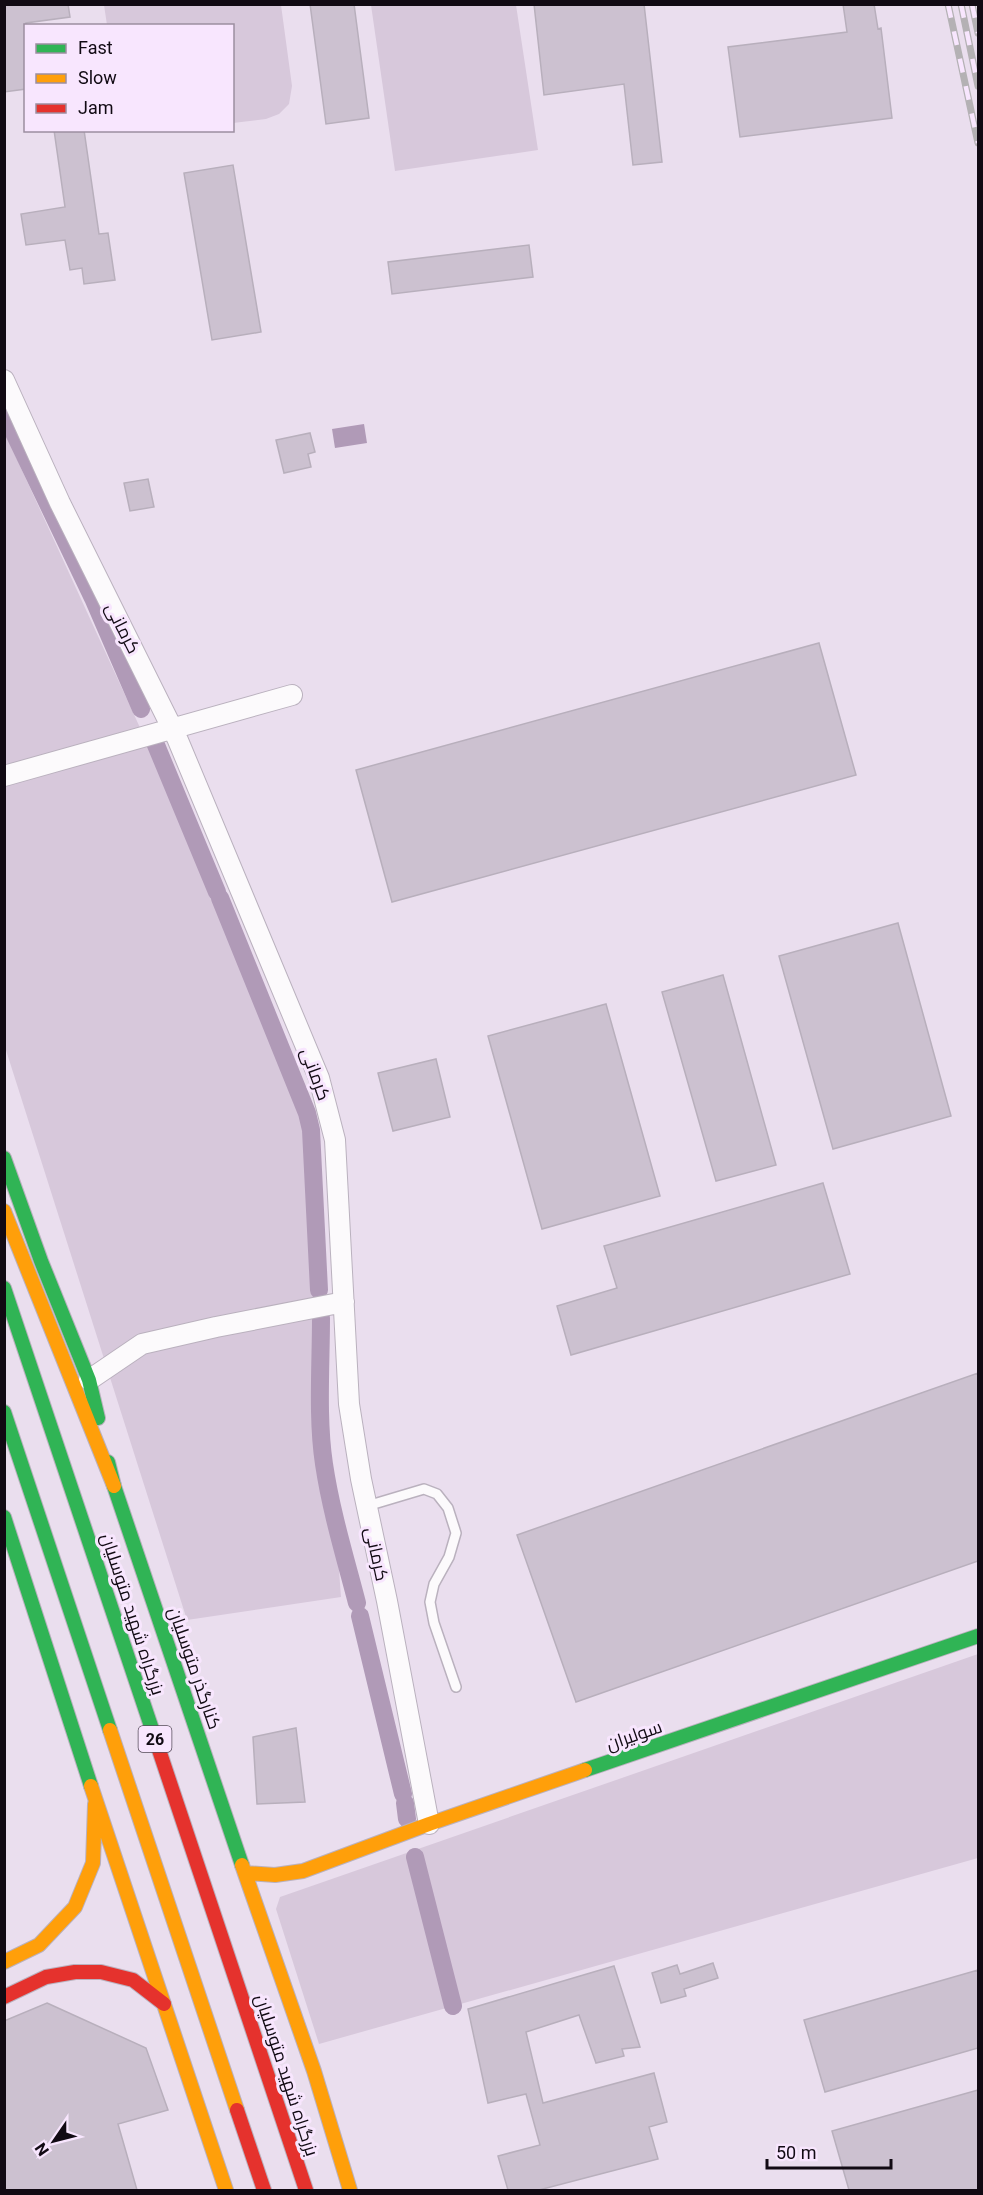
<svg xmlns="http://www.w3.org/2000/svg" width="983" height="2195" font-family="Roboto,Cairo,sans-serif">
  <rect width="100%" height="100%" fill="#eadeee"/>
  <path fill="#d7c8db" d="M104,5h177l11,81 -3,18 -10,10 -13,5 -33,4 -1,-97 -125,-1z
    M371,5h145l22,145 -143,21z
    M4,431l138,301 163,384 36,481 -154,23 -182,-573z
    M978,1654v204l-659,186 -43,-135 4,-12z"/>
  <path fill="#b09ab7" d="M364,424l3,19 -32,5 -3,-19z"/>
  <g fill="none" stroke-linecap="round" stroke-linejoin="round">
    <path stroke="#b09ab7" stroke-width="18" d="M4,412l89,186 48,111
      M151,733l66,159
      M220,898l87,215 4,17 8,160
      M321,1318c0,46 -4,100 3,146 7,47 21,93 33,139
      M360,1616l43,178
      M405,1803l2,16
      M415,1857l38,149"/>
  </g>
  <path fill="#ccc1d0" stroke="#b8afbc" stroke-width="1.5" d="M4,4h64l2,13 -44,6v66l-22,3z
    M310,4h44l15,114 -43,6z
    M534,4h110l18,158 -29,3 -9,-81 -80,11z
    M843,4h31l4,25 3,-1 11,90 -152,19 -12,-90 119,-15z
    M54,130h30l15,104 9,-1 7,47 -31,4 -2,-16 -12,2 -5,-30 -39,5 -5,-31 44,-7z
    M233,165l28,167 -49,8 -28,-167z
    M529,245l4,32 -141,17 -4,-32z
    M310,433l5,19 -7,2 3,13 -27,6 -8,-33z
    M148,479l6,28 -24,4 -6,-28z
    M819,643l37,132 -464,127 -36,-132z
    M898,923l53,193 -118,33 -54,-193z
    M723,975l53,190 -60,16 -54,-189z
    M606,1004l54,192 -118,33 -54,-193z
    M436,1059l14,58 -57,14 -15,-58z
    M823,1183l27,91 -279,81 -14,-49 60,-18 -13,-42z
    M978,1373v188l-402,141 -59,-167z
    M296,1728l9,74 -48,2 -4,-67z
    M713,1963l5,15 -34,11 2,7 -25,7 -9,-30 25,-8 3,9z
    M614,1966l26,81 -18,2 2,7 -28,7 -17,-48 -53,17 17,71 111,-30 13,49 -18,5 9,32 -119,31h-31l-10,-34 42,-11 -14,-51 -38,9 -20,-94z
    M978,1970v78l-153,44 -21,-72z
    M47,2003l99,45 22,62 -50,14 19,66h-133v-169z
    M978,2090v100h-129l-17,-59z"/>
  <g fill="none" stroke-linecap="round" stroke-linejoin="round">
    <defs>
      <path id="lane" d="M367,1506l57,-17 13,5 11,14 8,25 -7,24 -15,27 -4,18 4,21 22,64"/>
      <path id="street" d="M4,380l56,123 117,235 142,340 16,62 14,264 12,75 26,122 42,223
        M4,776l288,-81
        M89,1380l53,-36 74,-17 128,-25"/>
      <path id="fast" d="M4,1158l37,103 48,119 9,38
        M4,1288l150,447
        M4,1412l106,318
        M108,1462l6,24 128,379
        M4,1517l87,269
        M585,1770l393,-134"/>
      <path id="slow" d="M4,1211l110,275
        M110,1730l127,380
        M91,1786l135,404
        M242,1865l72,206 36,119
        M245,1873l30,2 28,-4 126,-47 156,-54
        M4,1962l35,-17 36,-38 18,-44 2,-59"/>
      <path id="jam" d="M154,1735l152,455
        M4,1997l42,-20 29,-5h26l32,8 31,24
        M237,2110l27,80"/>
    </defs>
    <use href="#lane" stroke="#bab1be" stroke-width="12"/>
    <use href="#street" stroke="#bab1be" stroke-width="22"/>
    <use href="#fast" stroke="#bab1be" stroke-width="16"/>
    <use href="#slow" stroke="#bab1be" stroke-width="16"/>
    <use href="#jam" stroke="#bab1be" stroke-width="16"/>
    <use href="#lane" stroke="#fcfafc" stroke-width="9"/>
    <use href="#street" stroke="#fcfafc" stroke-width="20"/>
    <use href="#fast" stroke="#30b455" stroke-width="14"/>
    <use href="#slow" stroke="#ff9f0a" stroke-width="14"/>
    <use href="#jam" stroke="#e5322d" stroke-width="14"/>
    <defs>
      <path id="rail" d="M948,4l30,139
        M961,4l17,82
        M972,4l6,29"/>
    </defs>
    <use href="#rail" stroke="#b4b1b4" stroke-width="7"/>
    <use href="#rail" stroke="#f8e6fe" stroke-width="4.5" stroke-dasharray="14" stroke-linecap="butt"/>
  </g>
  <g text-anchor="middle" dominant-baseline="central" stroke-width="6" stroke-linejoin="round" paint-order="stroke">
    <rect fill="#f8e6fe" stroke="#564c5a" stroke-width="1.5" x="138.5" y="1726" width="33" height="26" rx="4.5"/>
    <g font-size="16" font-weight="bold" fill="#110a13">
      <text x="155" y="1739">26</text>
    </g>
    <g font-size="18" fill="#110a13" stroke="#f8e6fe">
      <text transform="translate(123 628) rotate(63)">کرمانی</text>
      <text transform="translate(316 1074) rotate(70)">کرمانی</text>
      <text transform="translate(377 1554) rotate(78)">کرمانی</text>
      <text transform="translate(133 1614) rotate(72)">بزرگراه شهید متوسلیان</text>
      <text transform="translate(195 1668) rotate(71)">کنارگذر متوسلیان</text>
      <text transform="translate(634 1735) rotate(-19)">سولیران</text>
      <text transform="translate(287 2075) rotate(72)">بزرگراه شهید متوسلیان</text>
    </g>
  </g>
  <rect width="983" height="2195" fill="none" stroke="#110a13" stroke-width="12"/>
  <rect x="24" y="24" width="210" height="108" fill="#f8e6fe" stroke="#9c8ea0" stroke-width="1.5"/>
  <rect x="36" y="44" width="30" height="9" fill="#30b455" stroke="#9c8ea0" stroke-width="1.5"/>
  <text x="78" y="54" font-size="18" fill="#110a13">Fast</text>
  <rect x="36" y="74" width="30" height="9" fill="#ff9f0a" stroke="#9c8ea0" stroke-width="1.5"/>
  <text x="78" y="84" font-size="18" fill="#110a13">Slow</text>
  <rect x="36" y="104" width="30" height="9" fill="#e5322d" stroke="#9c8ea0" stroke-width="1.5"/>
  <text x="78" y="114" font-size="18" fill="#110a13">Jam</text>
  <g transform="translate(54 2141) rotate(235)" stroke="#f8e6fe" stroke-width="4.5" paint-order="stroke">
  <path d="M0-4.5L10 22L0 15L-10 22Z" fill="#110a13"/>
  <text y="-9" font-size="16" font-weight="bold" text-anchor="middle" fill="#110a13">N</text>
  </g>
  <path d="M767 2159v9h124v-9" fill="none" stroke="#110a13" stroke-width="3"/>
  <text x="776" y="2159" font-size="18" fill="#110a13" stroke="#f8e6fe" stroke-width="4.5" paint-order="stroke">50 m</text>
</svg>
